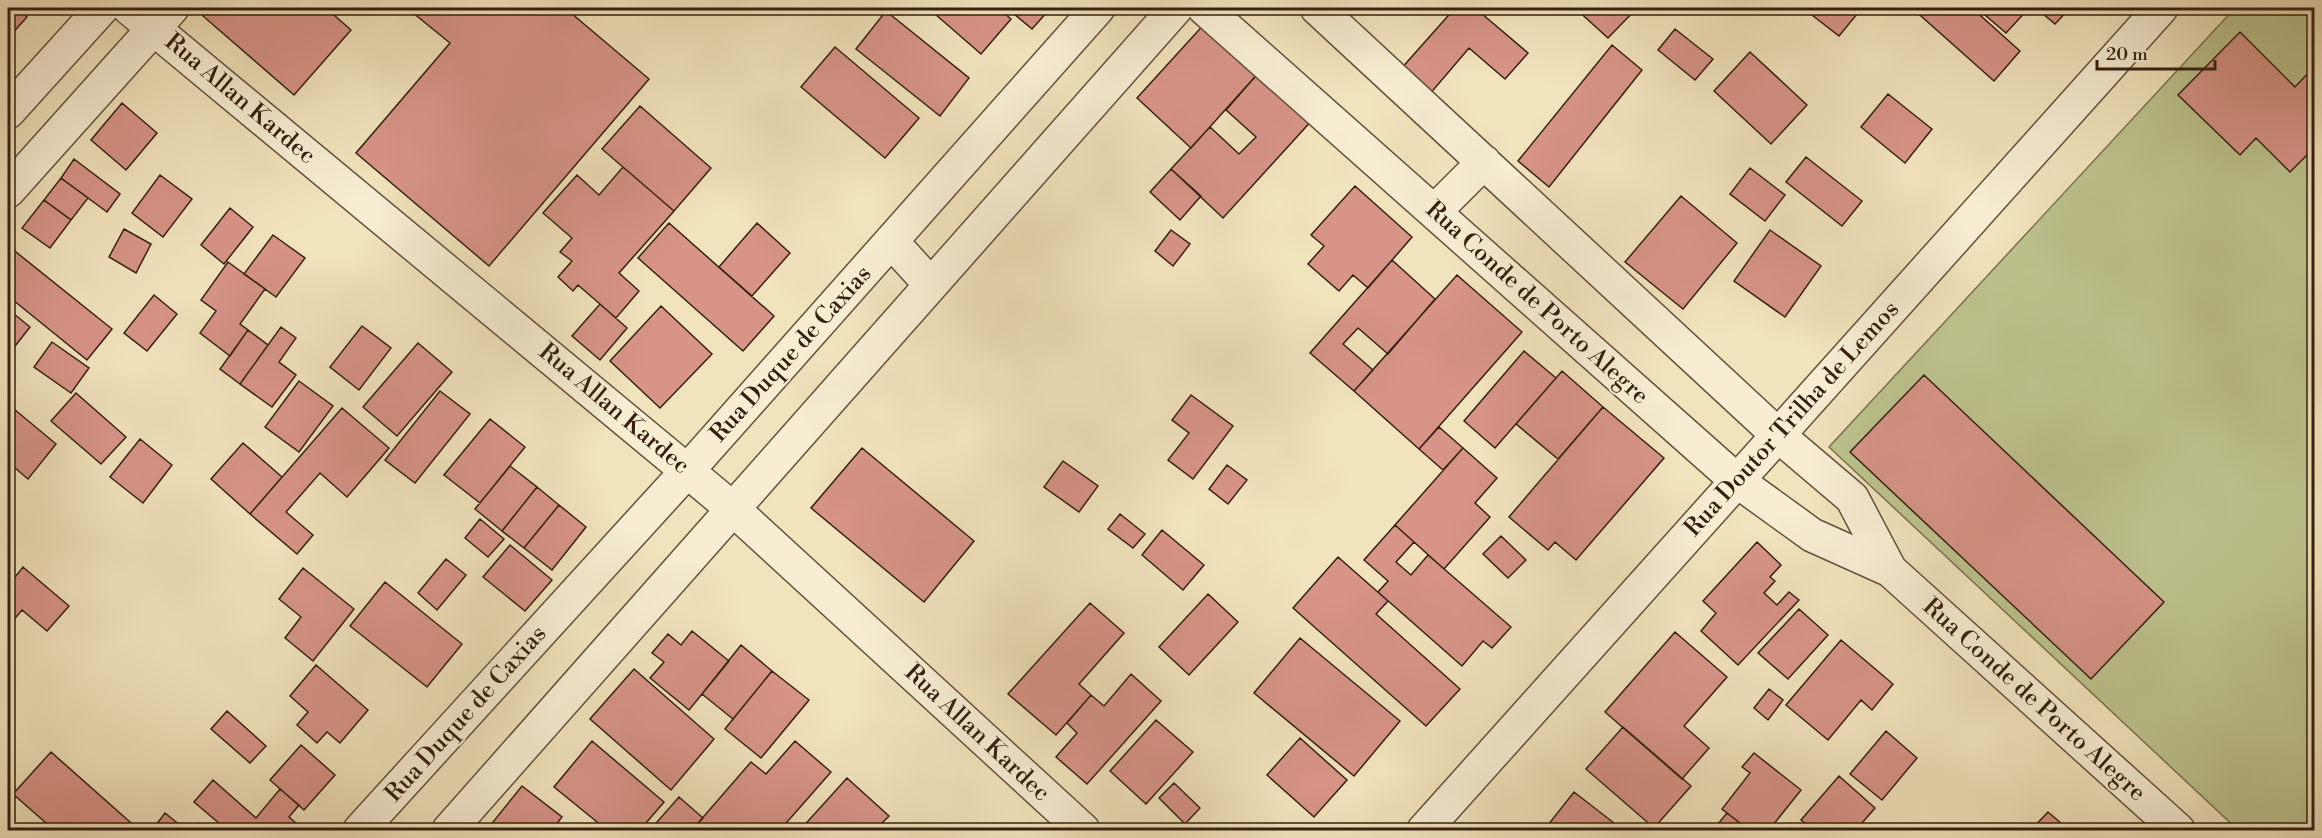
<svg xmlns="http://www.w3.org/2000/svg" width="2322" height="838" font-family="'Libre Bodoni',serif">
  <rect width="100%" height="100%" fill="#f1e3bc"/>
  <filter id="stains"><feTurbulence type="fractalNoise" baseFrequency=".00333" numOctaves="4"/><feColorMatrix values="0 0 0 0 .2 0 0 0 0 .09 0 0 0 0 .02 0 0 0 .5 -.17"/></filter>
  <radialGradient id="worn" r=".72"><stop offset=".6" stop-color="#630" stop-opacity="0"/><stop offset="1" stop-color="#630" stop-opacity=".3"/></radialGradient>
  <path fill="#bdc38e" stroke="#787250" stroke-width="1.5" d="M2235,8h76l3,3v819h-76l-409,-383z"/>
  <path fill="#d79487" stroke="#342011" stroke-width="1.5" d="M8,8h9l10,9 -19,21z
    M210,8h116l25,22 -57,65 -91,-79z
    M407,8h158l84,71 -160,187 -133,-113 94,-110z
    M940,8h58l13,11 -30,35 -46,-40z
    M1007,8h38l3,3 -16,18z
    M1455,8h20l53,45 -23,26 -36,-31 -40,47 -29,-25z
    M1575,8h62l-29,30z
    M1803,8h59l-23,28z
    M1912,8h60l48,43 -26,30z
    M1977,8h52l-23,25z
    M2036,8h34l-15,16z
    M886,11l83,67 -29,38 -84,-67z
    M1207,21l54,49 -70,78 -54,-50z
    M1675,29l38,30 -18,21 -37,-30z
    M2240,32l55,55 19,-20v81l-24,24 -34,-34 -16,17 -62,-60z
    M1612,45l30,25 -93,117 -31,-26z
    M835,47l84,71 -34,40 -84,-71z
    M1750,52l57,53 -36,39 -57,-53z
    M1261,70l53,48 -91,100 -52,-49 39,-42 29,27 17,-17 -30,-27z
    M1888,94l44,35 -27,34 -44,-36z
    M122,103l35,30 -31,37 -35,-30z
    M640,106l71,62 -37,43 -72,-62z
    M1806,157l56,44 -20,25 -56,-44z
    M74,159l46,35 -13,18 -46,-34z
    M623,167l51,44 -55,62 20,18 -23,27 -38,-33 -5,6 -15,-14 14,-16 -12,-9 12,-14 -29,-25 34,-38 22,20z
    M1750,168l35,27 -20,26 -35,-27z
    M1171,169l30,27 -21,24 -30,-28z
    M160,175l32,24 -29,38 -31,-24z
    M61,178l27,20 -17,22 -27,-20z
    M1355,186l57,51 -44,51 -15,-13 -14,16 -31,-27 16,-18 -13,-11z
    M1681,196l56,47 -54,66 -58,-47z
    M44,200l27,20 -21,28 -28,-20z
    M230,208l23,19 -29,37 -23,-19z
    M669,223l105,93 -31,35 -105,-93z
    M757,223l33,30 -38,43 -33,-29z
    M124,229l27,15 -15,29 -27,-16z
    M1171,230l19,14 -17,22 -18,-15z
    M1770,230l51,36 -36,51 -51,-36z
    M273,235l32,23 -29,39 -32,-23z
    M11,248l101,81 -25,31 -79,-64v-44z
    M1392,260l43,39 -47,55 -30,-26 -15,16 30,26 -19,21 -44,-38z
    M228,262l37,27 -25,35 8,6 -18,26 -30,-23 16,-22 -15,-11z
    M1457,275l65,57 -103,117 -65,-58z
    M154,295l23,19 -30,37 -23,-18z
    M600,304l27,24 -27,32 -28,-24z
    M661,306l51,48 -52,54 -50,-47z
    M8,309l22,18 -22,28z
    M362,326l29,22 -32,42 -29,-23z
    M281,327l15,11 -17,24 17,13 -24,32 -32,-23z
    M248,330l20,15 -28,39 -20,-15z
    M52,342l37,26 -18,25 -37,-26z
    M418,343l34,29 -55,64 -34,-29z
    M1524,351l32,27 -61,70 -31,-27z
    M1562,371l41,36 -45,52 -42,-35z
    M1924,375l240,227 -73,77 -241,-227z
    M299,381l34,25 -34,46 -34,-25z
    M440,391l30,23 -55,69 -30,-23z
    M76,393l50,44 -25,27 -50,-43z
    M1191,395l42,31 -40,53 -25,-19 21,-27 -17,-13z
    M8,404l48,40 -28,35 -20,-17z
    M1603,407l61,51 -88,102 -21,-18 -7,8 -39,-33z
    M342,408l47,40 -42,49 -27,-24 -34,39 27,23 -16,19 -47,-40z
    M490,419l35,28 -45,56 -36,-28z
    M1439,427l24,21 -20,22 -24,-21z
    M140,439l32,26 -29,38 -33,-26z
    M243,443l39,34 -32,37 -39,-35z
    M862,448l112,93 -50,61 -113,-94z
    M1463,448l34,30 -22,25 15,14 -46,52 -49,-44z
    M1063,461l35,25 -19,26 -35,-25z
    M1227,465l20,15 -19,24 -19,-15z
    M510,466l27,21 -35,44 -27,-22z
    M537,487l22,18 -35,43 -22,-17z
    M559,505l27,22 -34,43 -28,-22z
    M1120,514l25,20 -12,14 -25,-19z
    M480,519l24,20 -16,18 -23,-19z
    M1395,525l19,17 -18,20 15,13 17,-20 83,72 -19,21 -9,-7 -21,25 -84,-74 10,-11 -24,-21z
    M1162,530l42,35 -21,25 -41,-35z
    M1501,536l25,24 -18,18 -25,-24z
    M1757,542l24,23 -11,12 5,4 -11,12 13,12 12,-13 10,8 -61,65 -37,-34 15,-18 -13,-12z
    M510,545l42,35 -27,31 -42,-34z
    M1338,557l50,44 -12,13 84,75 -34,37 -133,-118z
    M446,559l20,16 -29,35 -19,-17z
    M23,567l46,39 -22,25 -25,-21 -11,13 -3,-3v-34z
    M303,568l51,41 -41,52 -28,-23 16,-21 -22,-18z
    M385,582l77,62 -35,43 -77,-61z
    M1208,594l30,28 -49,53 -30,-28z
    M1090,603l34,30 -45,51 12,11 -35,40 -48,-41z
    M1799,609l29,26 -40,44 -30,-26z
    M692,631l37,30 -40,49 -39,-32 14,-16 -12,-9 16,-19 13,11z
    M1675,632l52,45 -43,49 25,22 -27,31 -77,-67z
    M1300,638l100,83 -46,55 -100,-83z
    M1841,640l52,44 -21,26 -11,-10 -33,40 -42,-35z
    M741,645l31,26 -39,48 -31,-25z
    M316,665l52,45 -28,33 -13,-11 -10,11 -20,-18 11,-13 -18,-16z
    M634,669l80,70 -43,51 -81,-71z
    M772,671l37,29 -48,58 -36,-29z
    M1131,674l30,27 -74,83 -31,-27 21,-24 -10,-10 24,-28 13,11z
    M1769,689l14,11 -15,20 -14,-12z
    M227,711l39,35 -16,17 -39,-34z
    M1156,720l37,32 -47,52 -36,-33z
    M1623,727l68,59 -37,42 -68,-59z
    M1886,731l31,27 -35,42 -32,-26z
    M1300,738l47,42 -33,37 -47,-42z
    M592,741l72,61 -24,28h-33l-53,-43z
    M795,741l36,31 -51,58h-30l-4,-3 -3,3h-51l59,-68 15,12z
    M301,745l34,30 -31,35 -34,-30z
    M51,752l88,78h-85l-41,-36z
    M1754,753l47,37 -32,40h-20l-27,-21 28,-36 -8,-6z
    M1839,776l36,32 -19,22h-43l-12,-10z
    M847,778l42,38 -14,14h-75z
    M213,780l43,38 24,-29 19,16 -10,12 15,13h-77l-33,-28z
    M1174,783l26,25 -15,16 -26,-26z
    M522,786l40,31 -10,13h-59l-4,-3z
    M1574,792l49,38h-79z
    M679,797l24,21 -11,12h-42z
    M2048,812l21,18h-38z
    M165,813l21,17h-26l-5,-4z
    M1727,813l22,17h-36z
    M200,823l9,7h-15z"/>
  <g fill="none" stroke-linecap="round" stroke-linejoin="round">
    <defs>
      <path id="minor" d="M129,8l604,501 350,321
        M1204,8l532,472 76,55 78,35 288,260
        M1317,8l462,428 73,62 38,72
        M8,112l94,-104
        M8,191l164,-183
        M1434,212l50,-50
        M891,241l40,44
        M360,830l328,-360 410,-462
        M449,830l727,-822
        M1424,830l737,-822"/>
    </defs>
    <use href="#minor" stroke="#63513c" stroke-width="36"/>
    <use href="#minor" stroke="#f6edd3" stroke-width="33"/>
  </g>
  <g text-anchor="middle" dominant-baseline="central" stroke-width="4.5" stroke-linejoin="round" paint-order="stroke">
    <g font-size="24" fill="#342011" stroke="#f6edd3">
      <text transform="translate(240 99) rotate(40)">Rua Allan Kardec</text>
      <text transform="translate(1537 303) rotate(42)">Rua Conde de Porto Alegre</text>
      <text transform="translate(791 354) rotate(-48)">Rua Duque de Caxias</text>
      <text transform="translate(614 409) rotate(40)">Rua Allan Kardec</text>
      <text transform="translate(1792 419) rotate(-48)">Rua Doutor Trilha de Lemos</text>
      <text transform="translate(2034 700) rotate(42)">Rua Conde de Porto Alegre</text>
      <text transform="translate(466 714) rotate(-48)">Rua Duque de Caxias</text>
      <text transform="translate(977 733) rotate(43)">Rua Allan Kardec</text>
    </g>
  </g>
  <rect width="2322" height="838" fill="none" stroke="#f1e3bc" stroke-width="30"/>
  <rect x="9" y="9" width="2304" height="820" fill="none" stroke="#342011" stroke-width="3"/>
  <rect x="15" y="15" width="2292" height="808" fill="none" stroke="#342011" stroke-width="1.5"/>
  <path d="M2097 60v9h118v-9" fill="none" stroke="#342011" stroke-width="3"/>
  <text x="2106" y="60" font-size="18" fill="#342011" stroke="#f6edd3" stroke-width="4.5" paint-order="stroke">20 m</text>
  <rect width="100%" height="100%" filter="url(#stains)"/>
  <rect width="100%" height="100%" fill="url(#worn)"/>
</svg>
